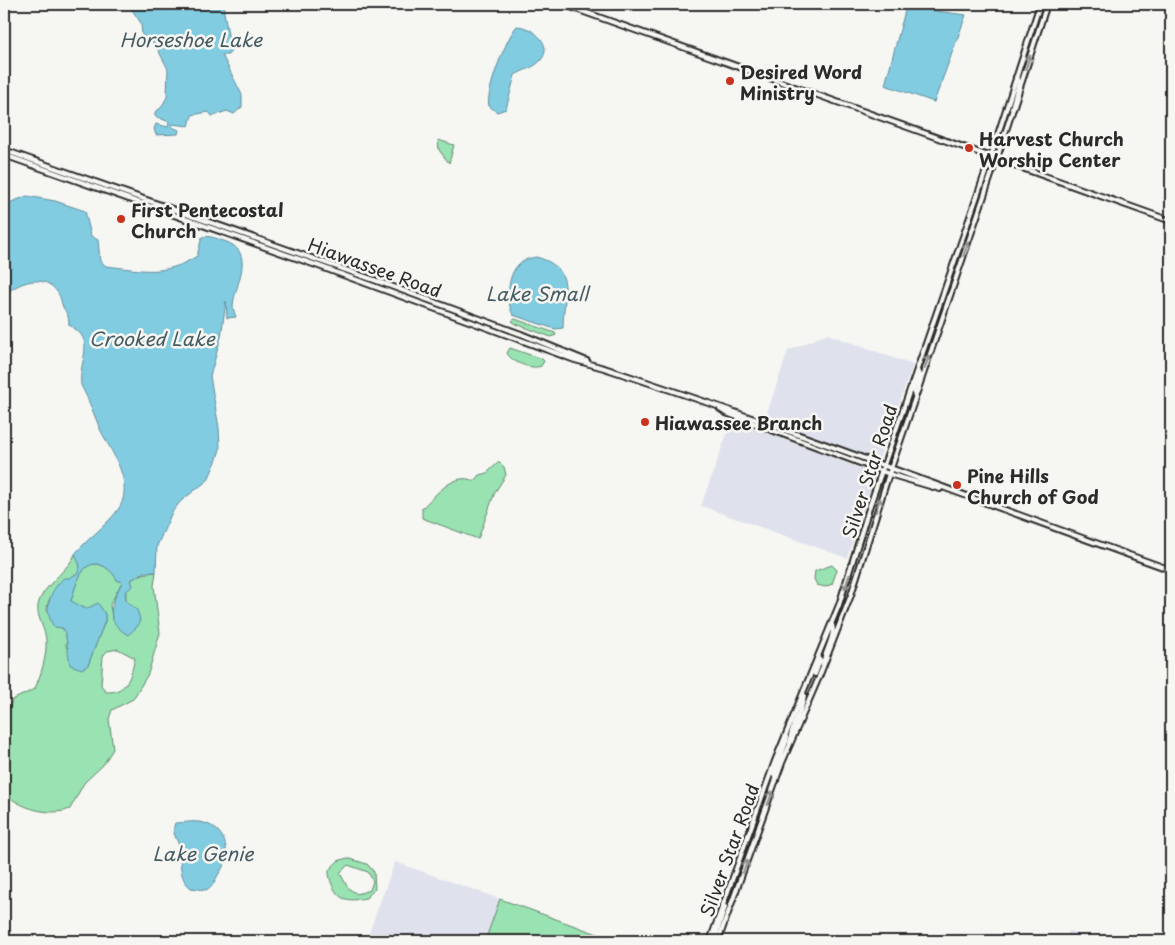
<svg xmlns="http://www.w3.org/2000/svg" width="1175" height="945" font-family="'Playpen Sans',sans-serif">
  <rect width="100%" height="100%" fill="#f6f6f2"/>
  <filter id="ink" filterUnits="userSpaceOnUse"><feTurbulence type="fractalNoise" baseFrequency=".02" numOctaves="2"/><feDisplacementMap in="SourceGraphic" scale="10" xChannelSelector="R" yChannelSelector="G"/><feConvolveMatrix kernelMatrix="1 2 1 2 8 2 1 2 1" color-interpolation-filters="sRGB"/></filter>
  <g filter="url(#ink)">
    <path fill="#dfe1ed" d="M827,334l86,31 -34,94 -7,-1 -107,-39 23,-68z
      M732,420l142,53 1,5 -28,80 -146,-52z
      M395,862l105,37 -15,42h-119z
      M1069,931l29,10h-32z"/>
    <path fill="#99e2b1" stroke="#62866e" fill-rule="evenodd" d="M438,140l16,5 -5,18 -10,-13z
      M515,319l40,14 1,2 -5,2 -35,-13 -4,-3z
      M510,348l32,11 2,2 -3,5c-10,4 -30,-4 -34,-13z
      M499,462l5,5 2,8 -11,17 -17,47 -56,-21v-10c13,-12 32,-37 52,-27l5,-6 8,-2z
      M75,554c2,3 5,8 5,11 2,15 -35,21 -33,47l20,22 -1,13 22,18 17,-44v-7l-29,-9 -5,-4c3,-10 6,-22 12,-30 11,-15 28,-3 34,9l5,2 -12,23 2,12 25,-7 -11,-9c-2,-21 11,-28 30,-29l-2,14 6,47 -12,41 -15,25 -21,11 -3,9 4,30 -10,16 -19,18 -14,26c-20,8 -52,-1 -66,-17v-65l8,-27 23,-11c6,-16 12,-31 11,-49 -1,-14 -13,-26 -6,-41 7,-16 31,-32 35,-45zM118,649l17,9c-4,17 -7,35 -29,34l-5,-7 2,-29 4,-5z
      M832,565l5,5 -5,14 -7,3 -8,-2 -3,-6 1,-8z
      M347,858l20,6 7,8 1,17 -9,9c-6,1 -14,3 -20,1 -10,-1 -18,-20 -17,-29l9,-9zM348,865l20,7 5,9 -3,9 -13,4 -9,-6 -8,-15z
      M500,899l117,42h-132z"/>
    <path fill="#82cce2" stroke="#5f8c99" d="M128,4h97l-1,8 7,39 -3,4h-6l20,40v12l-8,7 -7,-3 -15,5 -3,-4 -17,3 -3,11 -17,-2v3l7,3 -1,4 -22,1 -2,-6 2,-5 12,3 1,-5 -14,-6v-4l6,-4 6,-11 1,-28 -13,-25 -13,-8 -1,-13z
      M906,7l60,8 -32,87 -49,-17z
      M517,26c16,1 38,19 23,35 -6,7 -17,9 -25,14l-9,34 -9,3 -8,-6c-4,-13 18,-70 28,-80z
      M27,196l28,5 30,10 6,25 7,4 2,21 6,5c37,4 58,11 91,-10l5,-19c8,-2 15,2 22,4 34,11 10,44 9,65 0,3 2,8 3,11l-9,1 -1,-17 -5,36 -11,39 9,52 1,21 -3,10 -9,21 -27,21 -9,11 -15,34 -1,26h-12l-13,8 2,6 -8,6 1,9 11,9 3,9 -2,7 -10,9c-26,-16 -16,-31 -6,-53l-5,-2c-6,-12 -23,-24 -34,-9 -6,8 -9,20 -12,30l15,8 12,-6 7,11v7l-17,44 -6,4 -12,-4c-2,-10 -3,-30 -7,-37l-9,-1c-11,-17 -5,-36 10,-49h5l9,-5 2,-7 -5,-12c12,-16 44,-37 48,-55 6,-24 -12,-48 -22,-68 -7,-16 -12,-31 -20,-46 -3,-27 17,-44 -12,-60 0,-9 -2,-11 -6,-18 -2,-5 -2,-10 -5,-14 -14,-21 -39,-11 -54,2v-90z
      M536,257c41,11 27,39 27,71l-8,1 -42,-14c-7,-13 -6,-39 5,-50 4,-5 12,-7 18,-8z
      M175,823c8,0 16,-2 24,-1 25,3 35,30 21,50 -5,7 -6,14 -14,18l-15,-2c-14,-11 -9,-27 -12,-42 -2,-8 -8,-13 -4,-23z"/>
    <g fill="none" stroke-linecap="round" stroke-linejoin="round">
      <defs>
        <path id="secondary" d="M562,4l609,217
          M1012,108l7,-26 -3,-5
          M4,150l373,131 144,53 66,27
          M4,155l312,110 259,95 29,8c191,62 378,135 567,202
          M915,396l-2,-5 6,-16 -2,-5
          M720,409l6,4 166,62 48,14
          M823,665c1,-13 13,-28 9,-40
          M815,674l5,-14
          M790,743c0,-17 13,-31 14,-48
          M776,781l-2,-7 12,-32v-5
          M710,941l65,-180 64,-156 31,-100 121,-349 49,-152
          M714,941l11,-34
          M718,941l64,-178 37,-86 32,-82 36,-115 110,-322 50,-154"/>
      </defs>
      <use href="#secondary" stroke="#2b2b2b" stroke-width="8"/>
      <use href="#secondary" stroke="#f6f6f2" stroke-width="4"/>
    </g>
    <defs><path id="oneway-shaft" d="M-6 0H5M1.5-3L5.5 0L1.5 3" fill="none" stroke-width="1.6" stroke-linecap="round" stroke-linejoin="round" transform="scale(1.25)"/></defs>
    <g stroke="#90908e">
      <use href="#oneway-shaft" transform="translate(1028 62) rotate(-72)"/>
      <use href="#oneway-shaft" transform="translate(966 249) rotate(-71)"/>
      <use href="#oneway-shaft" transform="translate(927 362) rotate(-71)"/>
      <use href="#oneway-shaft" transform="translate(878 505) rotate(-72)"/>
      <use href="#oneway-shaft" transform="translate(847 582) rotate(108)"/>
      <use href="#oneway-shaft" transform="translate(770 798) rotate(-70)"/>
      <use href="#oneway-shaft" transform="translate(745 867) rotate(-70)"/>
    </g>
  </g>
  <g fill="#c8321e" stroke="#f6f6f2" stroke-width="2">
    <circle cx="730" cy="81" r="5"/>
    <circle cx="969" cy="148" r="5"/>
    <circle cx="121" cy="219" r="5"/>
    <circle cx="645" cy="422" r="5"/>
    <circle cx="957" cy="485" r="5"/>
  </g>
  <g text-anchor="middle" dominant-baseline="central" stroke-width="5" stroke-linejoin="round" paint-order="stroke">
    <g font-size="18" font-weight="bold" fill="#2b2b2b" stroke="#f6f6f2" text-anchor="start">
      <text x="740" y="71">Desired Word<tspan x="740" dy="21">Ministry</tspan></text>
      <text x="979" y="138">Harvest Church<tspan x="979" dy="21">Worship Center</tspan></text>
      <text x="131" y="209">First Pentecostal<tspan x="131" dy="21">Church</tspan></text>
      <text x="655" y="422">Hiawassee Branch</text>
      <text x="967" y="475">Pine Hills<tspan x="967" dy="21">Church of God</tspan></text>
    </g>
    <g font-size="18" fill="#2b2b2b" stroke="#f6f6f2">
      <text transform="translate(375 267) rotate(20)">Hiawassee Road</text>
      <text transform="translate(869 471) rotate(-72)">Silver Star Road</text>
      <text transform="translate(729 850) rotate(-70)">Silver Star Road</text>
    </g>
    <g font-size="19" font-style="italic" fill="#455b62" stroke="#f6f6f2">
      <text x="191" y="39">Horseshoe Lake</text>
      <text x="537" y="293">Lake Small</text>
      <text x="152" y="338">Crooked Lake</text>
      <text x="203" y="853">Lake Genie</text>
    </g>
  </g>
  <rect width="1175" height="945" fill="none" stroke="#f6f6f2" stroke-width="20"/>
  <rect x="10" y="10" width="1155" height="925" fill="none" stroke="#2b2b2b" stroke-width="2" filter="url(#ink)"/>
</svg>
